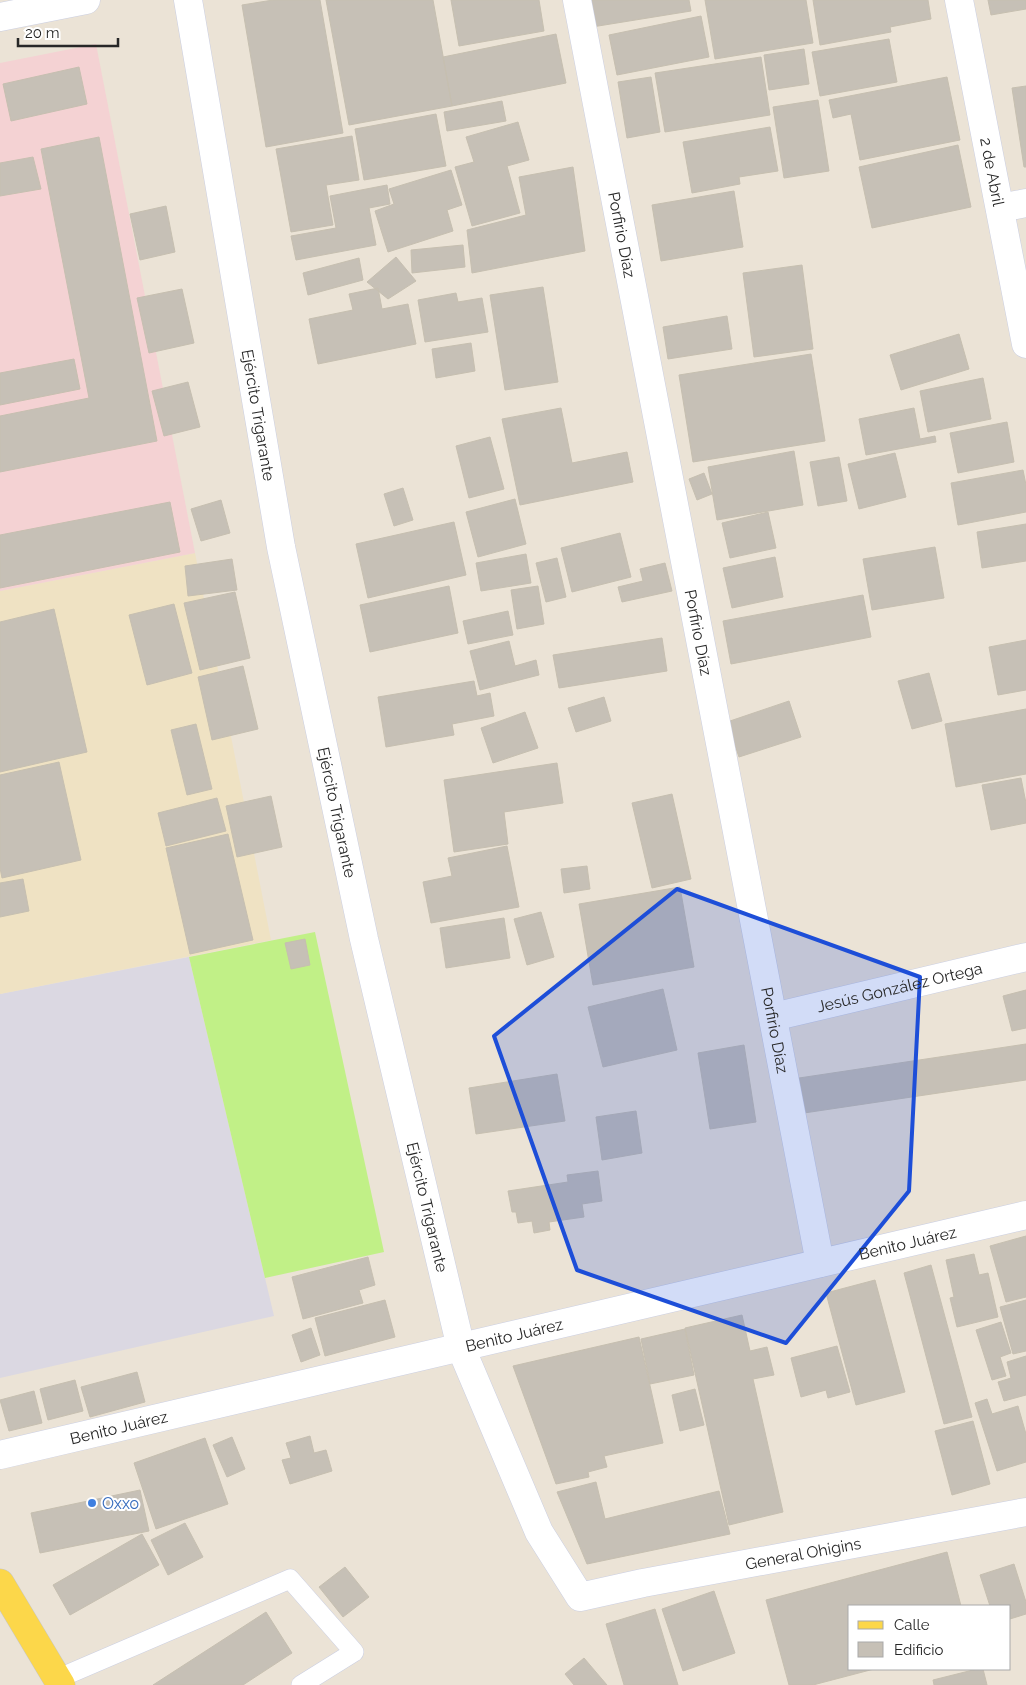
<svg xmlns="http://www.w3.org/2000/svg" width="1026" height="1685" font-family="Raleway,sans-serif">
  <rect width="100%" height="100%" fill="#ebe3d6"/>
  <path fill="#dbd8e2" d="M189,957l85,359 -274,62v-384z"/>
  <path fill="#efe2c3" d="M195,553l76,387 -271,54v-403z"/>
  <path fill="#f4d2d3" d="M96,44l99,509 -195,38v-528z"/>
  <path fill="#c1f087" d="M315,932l69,320 -119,26 -76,-321z"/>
  <path fill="#c6c0b6" stroke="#c6bfb0" d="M273,0h47l23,133 -77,14 -24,-142z
    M326,0h107l19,106 -103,19z
    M451,0h88l5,31 -85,15z
    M587,0h102l2,11 -99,16z
    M705,0h101l7,43 -98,16z
    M813,0h115l3,19 -41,8 1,5 -71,13z
    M988,0h38v9l-35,6z
    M701,16l8,41 -92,18 -8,-40z
    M556,34l10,49 -114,23 -9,-49z
    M889,39l8,43 -77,14 -8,-44z
    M804,49l5,35 -40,6 -5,-35z
    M761,57l9,58 -105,17 -10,-59z
    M79,67l8,37 -76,17 -8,-37z
    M651,77l9,55 -33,6 -9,-56z
    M947,77l13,63 -100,20 -9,-46 -18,4 -4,-18z
    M1026,86v81h-2l-12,-79z
    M818,100l11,71 -45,7 -11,-71z
    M502,101l4,20 -59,10 -3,-19z
    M436,114l10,52 -82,14 -9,-51z
    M518,122l11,38 -22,6 13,47 -48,13 -17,-59 19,-5 -8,-25z
    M770,127l8,44 -39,6 1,7 -48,9 -9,-51z
    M352,136l7,44 -33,5 7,40 -42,7 -15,-83z
    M99,137l58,304 -157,31v-56l89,-18 -48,-249z
    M958,145l13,62 -99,21 -13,-61z
    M33,157l8,32 -41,7v-33z
    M573,167l12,84 -113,22 -5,-43 59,-15 -7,-38z
    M451,170l11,35 -15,5 6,21 -65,21 -13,-41 19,-7 -5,-15z
    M387,185l3,19 -21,4 7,37 -80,15 -5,-24 45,-8 -6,-32z
    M734,191l9,56 -82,14 -9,-56z
    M166,206l9,46 -35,8 -10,-46z
    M463,245l2,22 -53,6 -1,-23z
    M396,257l20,24 -28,18 -21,-17z
    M359,258l4,22 -55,15 -5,-22z
    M802,265l11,84 -59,8 -11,-84z
    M543,287l15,95 -53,8 -15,-95z
    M378,288l4,21 26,-5 8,40 -98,20 -9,-45 44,-9 -4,-16z
    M182,289l12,54 -45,10 -12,-55z
    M456,293l2,9 24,-4 6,34 -63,10 -7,-42z
    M727,316l5,33 -64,10 -5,-32z
    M959,334l10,35 -68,21 -11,-35z
    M471,343l4,28 -39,7 -4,-29z
    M811,354l14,87 -132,21 -14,-87z
    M74,359l6,30 -80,16v-32z
    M983,378l8,41 -63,13 -8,-41z
    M188,382l12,45 -36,9 -12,-45z
    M561,408l11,55 55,-11 6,30 -113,23 -18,-86z
    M914,408l6,31 15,-3 1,6 -70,13 -7,-36z
    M1007,422l7,40 -56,11 -8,-40z
    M490,437l14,52 -35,9 -13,-52z
    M794,451l9,54 -86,15 -9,-53z
    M895,453l11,44 -47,12 -11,-45z
    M839,457l8,44 -29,5 -8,-44z
    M1023,470l3,15v27l-68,13 -7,-42z
    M704,473l8,21 -15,6 -8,-21z
    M403,488l10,32 -19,6 -10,-32z
    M515,499l11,45 -48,13 -12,-45z
    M221,500l9,33 -29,8 -10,-32z
    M170,502l10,50 -180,36v-53z
    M768,512l8,36 -46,10 -8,-35z
    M454,522l12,53 -98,23 -12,-54z
    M1026,524v37l-44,7 -5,-36z
    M620,533l11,44 -59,15 -11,-44z
    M935,547l9,51 -72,12 -9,-51z
    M526,554l5,29 -50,8 -5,-28z
    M775,557l8,40 -51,11 -9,-40z
    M557,558l9,39 -20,5 -10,-39z
    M232,559l5,31 -49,6 -3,-30z
    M665,563l7,28 -50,11 -4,-15 25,-6 -3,-12z
    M449,586l9,47 -88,19 -10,-47z
    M538,586l6,38 -27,5 -6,-39z
    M235,592l15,66 -50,12 -16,-67z
    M863,595l8,42 -140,27 -8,-43z
    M174,604l18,69 -45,12 -18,-70z
    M54,609l33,143 -87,20v-150z
    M508,611l5,24 -45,9 -5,-23z
    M662,638l5,33 -108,17 -6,-33z
    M1026,640v50l-28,5 -9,-48z
    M509,641l6,25 21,-6 3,15 -59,15 -10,-39z
    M243,666l15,63 -46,11 -14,-63z
    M929,673l13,48 -30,8 -14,-48z
    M474,681l3,15 13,-3 4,23 -42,8 2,11 -68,12 -8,-50z
    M604,697l7,24 -35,11 -8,-24z
    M789,701l12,36 -62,20 -12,-35z
    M1026,709v65l-70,13 -11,-63z
    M525,712l13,36 -45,15 -12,-35z
    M196,724l16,65 -25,6 -16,-65z
    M59,762l22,98 -79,18 -2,-10v-93z
    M557,763l6,40 -59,9 4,32 -54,8 -10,-72z
    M1021,778l5,25v20l-35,7 -9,-45z
    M672,794l19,85 -39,9 -20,-85z
    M271,796l11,51 -45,10 -11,-51z
    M217,798l9,33 -60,15 -8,-33z
    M228,834l25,106 -63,14 -24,-106z
    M507,846l12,61 -88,16 -8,-41 29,-6 -4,-18z
    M587,866l3,23 -26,4 -3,-24z
    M23,879l6,32 -29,6v-34z
    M680,887l14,80 -101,18 -14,-81z
    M541,912l13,45 -27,8 -13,-46z
    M504,918l6,40 -64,10 -6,-40z
    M305,939l5,26 -19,4 -6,-26z
    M663,989l14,61 -74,17 -15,-60z
    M1026,990v38l-14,3 -9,-35z
    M1026,1044v36l-222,33 -5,-35z
    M744,1045l12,77 -46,7 -12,-76z
    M557,1074l8,47 -89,13 -7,-46z
    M636,1111l6,42 -40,7 -6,-43z
    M598,1171l4,30 -20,3 2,13 -35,5 1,8 -16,3 -2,-12 -14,2 -2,-11h-4l-4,-21 60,-9 -1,-7z
    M1026,1236v61l-20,5 -16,-56z
    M974,1254l5,21 9,-2 10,44 -41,10 -7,-29 4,-1 -8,-37z
    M368,1257l7,28 -16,5 4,13 -60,16 -11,-42z
    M931,1265l41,152 -28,7 -40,-151z
    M875,1280l30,112 -49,13 -30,-112z
    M385,1300l10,37 -70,19 -10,-38z
    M1026,1300v51l-13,3 -13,-47z
    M742,1315l8,36 17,-4 7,28 -21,4 30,133 -54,13 -44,-197z
    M1001,1322l10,31 -11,4 6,19 -14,4 -16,-50z
    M311,1328l9,27 -19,7 -9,-27z
    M685,1329l9,46 -44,9 -9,-45z
    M639,1337l24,106 -59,13 3,11 -19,5 1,5 -33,7 -43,-118z
    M837,1346l13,46 -22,6 -2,-8 -25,7 -10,-39z
    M1026,1356v39l-22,6 -6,-19 13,-4 -4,-16z
    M137,1372l8,30 -55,15 -9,-30z
    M75,1380l8,31 -35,9 -8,-31z
    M695,1389l9,36 -24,6 -8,-36z
    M34,1391l8,32 -33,8 -9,-31z
    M987,1399l5,15 26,-8 8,28v28l-29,9 -22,-68z
    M973,1421l17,63 -38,11 -17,-64z
    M310,1436l4,17 12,-3 6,21 -42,13 -8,-24 9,-2 -5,-15z
    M232,1437l13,32 -18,8 -14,-32z
    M205,1438l23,66 -72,25 -22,-66z
    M596,1482l9,37 114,-28 11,43 -143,30 -30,-72z
    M140,1490l9,41 -109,22 -9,-40z
    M185,1523l18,34 -35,18 -17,-35z
    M142,1534l17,31 -89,50 -17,-30z
    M947,1552l14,54h-111v63h24l-61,16h-24l-23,-85z
    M1014,1564l12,38v12l-16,5v-13h-20l-10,-31z
    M345,1567l24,30 -26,20 -24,-30z
    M714,1591l21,62 -52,18 -21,-62z
    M655,1609l23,76h-54l-18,-61z
    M266,1612l26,41 -49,32h-90z
    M584,1658l23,27h-33l-9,-11z
    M977,1669h6l4,16h-53l-1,-5z"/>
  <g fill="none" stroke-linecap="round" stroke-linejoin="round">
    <defs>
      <path id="lane" d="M57,1679l233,-100 64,73 -53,33"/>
      <g id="street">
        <path id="s1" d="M188,0l93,547 83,392 97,409 78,184 41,65 63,-14 383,-71"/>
        <path id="s2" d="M577,0l243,1263"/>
        <path id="s3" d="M959,0l67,344"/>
        <path d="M0,17l86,-17"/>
        <path d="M1000,208l26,-5"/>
        <path id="s4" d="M773,1017l253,-60"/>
        <path id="s5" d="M0,1455l1026,-240"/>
      </g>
      <path id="primary" d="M0,1583l61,102"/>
    </defs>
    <use href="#lane" stroke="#cbcfe2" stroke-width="20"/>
    <use href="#street" stroke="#cbcfe2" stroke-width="29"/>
    <use href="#primary" stroke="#c7c7c7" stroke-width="29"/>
    <use href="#lane" stroke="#fff" stroke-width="19"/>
    <use href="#street" stroke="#fff" stroke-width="28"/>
    <use href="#primary" stroke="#fcd74a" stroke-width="28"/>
  </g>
  <path fill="#1d4ed8" fill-opacity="0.2" stroke="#1d4ed8" stroke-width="4" stroke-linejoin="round" d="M677,889l243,88 -11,214 -123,152 -209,-73 -83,-234z"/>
  <circle fill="#3f7fe0" stroke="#fff" stroke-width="2" cx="92" cy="1503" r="5"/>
  <g text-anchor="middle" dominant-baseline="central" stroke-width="4" stroke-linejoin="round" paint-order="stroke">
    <g font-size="16" fill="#272727" stroke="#fff">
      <text stroke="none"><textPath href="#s3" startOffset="175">2 de Abril</textPath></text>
      <text stroke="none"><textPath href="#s2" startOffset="239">Porfirio Díaz</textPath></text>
      <text stroke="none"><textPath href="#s1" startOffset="421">Ejército Trigarante</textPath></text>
      <text stroke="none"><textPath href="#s2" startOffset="644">Porfirio Díaz</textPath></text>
      <text stroke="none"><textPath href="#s1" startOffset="826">Ejército Trigarante</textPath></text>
      <text stroke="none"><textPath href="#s4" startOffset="130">Jesús González Ortega</textPath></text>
      <text stroke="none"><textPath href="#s2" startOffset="1049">Porfirio Díaz</textPath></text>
      <text stroke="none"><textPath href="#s1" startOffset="1231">Ejército Trigarante</textPath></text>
      <text stroke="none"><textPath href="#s5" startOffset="932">Benito Juárez</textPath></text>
      <text stroke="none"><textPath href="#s5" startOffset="528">Benito Juárez</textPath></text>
      <text stroke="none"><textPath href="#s5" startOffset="122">Benito Juárez</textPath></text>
      <text stroke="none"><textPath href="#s1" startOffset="1880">General Ohigins</textPath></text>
    </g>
    <g font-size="16" fill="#366cbe" stroke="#fff" text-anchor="start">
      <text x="102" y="1503">Oxxo</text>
    </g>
  </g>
  <rect x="848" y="1605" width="162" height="65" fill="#ffffff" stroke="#a9a9a9"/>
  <rect x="858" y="1621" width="25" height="8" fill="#fcd74a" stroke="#a9a9a9"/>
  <text x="894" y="1630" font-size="15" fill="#272727">Calle</text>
  <rect x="858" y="1642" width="25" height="15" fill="#c6c0b6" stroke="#a9a9a9"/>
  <text x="894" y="1655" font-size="15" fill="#272727">Edificio</text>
  <path d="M18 38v8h100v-8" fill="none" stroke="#272727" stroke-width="2.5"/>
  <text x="25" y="38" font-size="15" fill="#272727" stroke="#ffffff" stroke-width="4" paint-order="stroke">20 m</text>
</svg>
